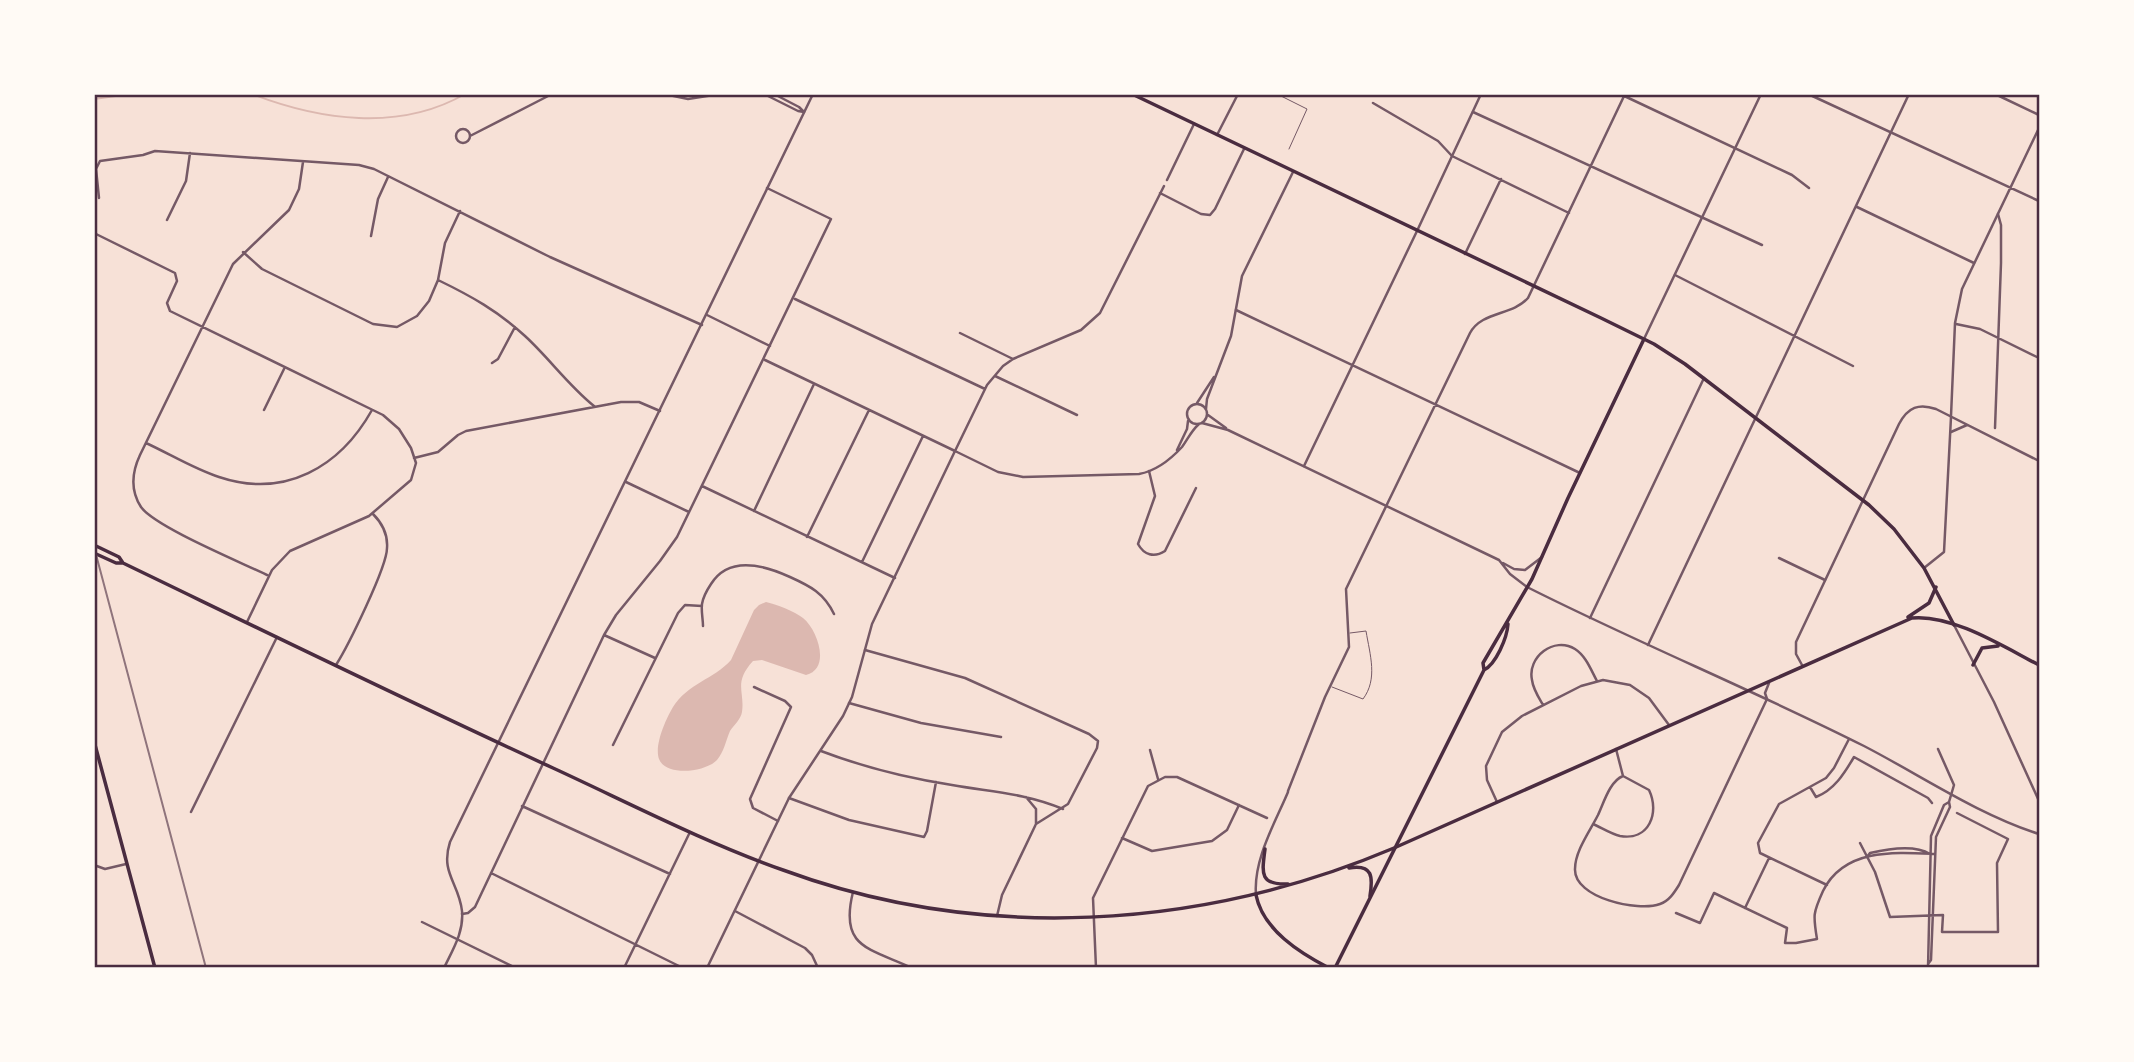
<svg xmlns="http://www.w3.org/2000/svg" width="2134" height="1062" font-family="'Exo 2',sans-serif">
  <rect width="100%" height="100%" fill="#f7e1d7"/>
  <path fill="#dcb8b0" d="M766,602c12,3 28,9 37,16 15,12 28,51 3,57l-44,-15 -9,1c-20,22 -8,30 -11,51 -1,7 -8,13 -12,19 -4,9 -6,21 -13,29 -11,12 -51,17 -58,-1 -5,-14 7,-40 14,-52 14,-23 41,-28 58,-47l23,-50 5,-5z"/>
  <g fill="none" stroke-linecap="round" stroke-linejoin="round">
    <path stroke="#dcb8b0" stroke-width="2" d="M252,94c67,26 147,38 213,0
      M94,99l36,-5"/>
    <path stroke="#755966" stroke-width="1" d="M1277,94l30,15 -18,40
      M1332,687l31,12c15,-20 7,-44 3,-68l-16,2"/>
    <path stroke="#755966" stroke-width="2.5" d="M664,94l24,5 32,-5
      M764,94l34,17 6,1
      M774,94l25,13 5,5
      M1620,94l172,81 17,13
      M1995,94l44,21
      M1373,103l65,38 14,15 117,57
      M1473,112l289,133
      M456 136a7 7 0 1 1 14 0a7 7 0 1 1-14 0Z
      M1217,135l21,-41
      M470,136l82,-42
      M1167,180l27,-56
      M1160,193l41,21 9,1 5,-6 29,-60
      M99,198l-3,-29 4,-8 43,-6 12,-4 204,14 15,4 176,88 152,68
      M1857,207l117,56
      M167,220l19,-39 4,-28
      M94,233l81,40 2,8 -10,22 3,8 213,104 16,14 12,19 5,15 -5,17 -42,36 -79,35 -18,19 -25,52
      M371,236l7,-37 10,-22
      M243,252l19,17 111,55 24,3 20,-11 12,-15 9,-21 7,-37 15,-32
      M1465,254l36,-75
      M1675,275l178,91
      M438,280c33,16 60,31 87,56 24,22 43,49 69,70
      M795,299l190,90
      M1236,310l344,163
      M707,315l63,31
      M1956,324l24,5 59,29
      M960,333l53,26
      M765,360l190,91 32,-66 16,-19 10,-7 68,-29 19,-17 64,-127
      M492,363l6,-4 17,-32
      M995,376l82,39
      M264,410l20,-41
      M1995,428l6,-165v-38l-3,-11
      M146,443c24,11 48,26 73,34 66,22 121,-10 153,-67
      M414,458l24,-6 20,-17 8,-4 155,-29h18l21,9
      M1304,466l113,-235
      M1149,471l6,25 -17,48c6,11 16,14 27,7l31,-63
      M626,482l63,30
      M702,486l193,92
      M754,511l60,-127
      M807,537l62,-127
      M1779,558l46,22
      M862,562l61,-126
      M1924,568l20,-16 7,-135
      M269,576c-26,-13 -114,-49 -128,-69 -11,-17 -9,-35 -1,-52l93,-191 56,-54 10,-21 4,-27
      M1590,618l114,-240
      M703,626c0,-7 -2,-15 -1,-22 1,-7 5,-14 9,-20 18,-29 53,-19 79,-7 20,9 34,16 44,37
      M604,635l51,23
      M1648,645l261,-551
      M865,650l100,28 124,56 9,7 -1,7 -29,56 -32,20 -34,71 -5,21
      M336,665c12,-19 51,-98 51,-117 1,-13 -5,-25 -14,-34
      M754,687l31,14 6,6 -41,92 3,9 25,13
      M849,703l72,20 80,14
      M1543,705c-4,-7 -10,-16 -11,-25 -5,-23 22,-44 43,-31 11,7 16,21 22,32
      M613,745l65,-132 7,-8 17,1
      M1616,749l7,27
      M1150,750l8,29
      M821,751c42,16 86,27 131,34 39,7 73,8 111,24
      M1623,776c-13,5 -19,26 -25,39 -8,16 -23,36 -23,54 -1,29 63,43 85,35 9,-3 14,-11 19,-19l88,-186
      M1810,787l6,10c18,-7 28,-23 38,-40l74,41 4,5
      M1288,791l37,-94 24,-50 -3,-58 124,-256c12,-22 42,-17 58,-35l97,-204
      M1026,797l10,12v15
      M789,798l60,22 75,17 3,-6 9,-49
      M1497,802l-10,-22 -1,-14 16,-34 20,-16 59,-30 22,-6 27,5 19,13 20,27
      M522,806l148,68
      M191,812l86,-175
      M1593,824c9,4 18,10 27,12 29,5 40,-23 29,-46l-26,-14
      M1122,838l30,13 60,-10 15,-11 12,-25
      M1860,843l15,29 15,45 53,-2 -1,17h56l-1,-69 11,-24 -51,-26
      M1867,857l3,-4c17,-4 44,-9 60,1
      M94,865l11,4 21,-5
      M491,873l192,95
      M1827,885l-67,-32 -2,-10 21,-39 47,-26 8,-10 15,-29
      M853,892c-14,56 16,56 59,76
      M1745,908l24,-50
      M735,911l70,37 7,7 6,13
      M1676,913l24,10 14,-30 73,35 -2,15h11l21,-4c-4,-24 -4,-26 6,-48 21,-43 72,-39 112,-37
      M462,914l6,-1 7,-6 129,-272 12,-20 44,-54 17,-24 154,-318 -64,-31
      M422,922l94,46
      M1928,964l3,-4 5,-123 14,-30 -1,-5 5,-17 -16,-36
      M624,968l66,-136
      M1096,968l-3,-70 55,-112 17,-9h12l90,41
      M1246,968h5
      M1928,968l3,-132 13,-31 5,-3"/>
    <path stroke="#755966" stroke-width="2.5" d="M1808,94l231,107
      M1417,231l64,-137
      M1644,339l117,-245
      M1197,403l17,-26
      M1187 414a10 10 0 1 1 20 0a10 10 0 1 1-20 0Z
      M1206,409l1,-10 24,-63 11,-60 51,-104
      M1208,415l18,13
      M1951,416l4,-93 7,-34 77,-161
      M1202,423l26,7 271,130 11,14 17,13c111,56 226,103 337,159 58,30 113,68 175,88
      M1951,432l16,-7
      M1177,450l10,-21 1,-8
      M1503,563l11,6 11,1 17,-13
      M1954,625l40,77 45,99
      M1802,665l-6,-11v-12l103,-218c9,-17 20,-21 37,-15l103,52
      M1767,699l-2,-6 4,-10
      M1256,895c-3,-35 19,-72 32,-103
      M444,968c9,-19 20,-36 18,-57 -3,-28 -22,-38 -12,-69l363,-748
      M707,968l82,-170 54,-82 9,-19 20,-73 83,-173 43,21 25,5 116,-3c17,-3 31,-14 43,-27 6,-8 9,-16 17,-23"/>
    <path stroke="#4a2c40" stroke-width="3.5" d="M1132,94l469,224 53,26 31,20 184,141 25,24 30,39 30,57
      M1484,670c12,-6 23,-32 24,-46
      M94,741l61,227
      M1256,895c7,35 44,58 73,73
      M1335,968l149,-298 -1,-7 49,-84 36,-81 76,-159"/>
    <path stroke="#4a2c40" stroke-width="3.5" d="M94,545l25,12 4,6c143,69 286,139 430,205 76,35 151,74 230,102 198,73 417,60 611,-22l518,-230c40,-4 92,29 127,47
      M94,553l22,10h7
      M1908,617l21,-14 7,-16
      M1973,665l9,-17 16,-2
      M1265,849c-3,24 -6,36 23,35
      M1349,868c24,-4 24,9 21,28"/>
    <path stroke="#8f747c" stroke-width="2" d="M94,547l112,421"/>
  </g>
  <rect width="2134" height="1062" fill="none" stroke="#fffaf5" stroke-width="192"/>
  <rect x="96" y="96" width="1942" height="870" fill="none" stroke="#4a2c40" stroke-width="2.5"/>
</svg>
